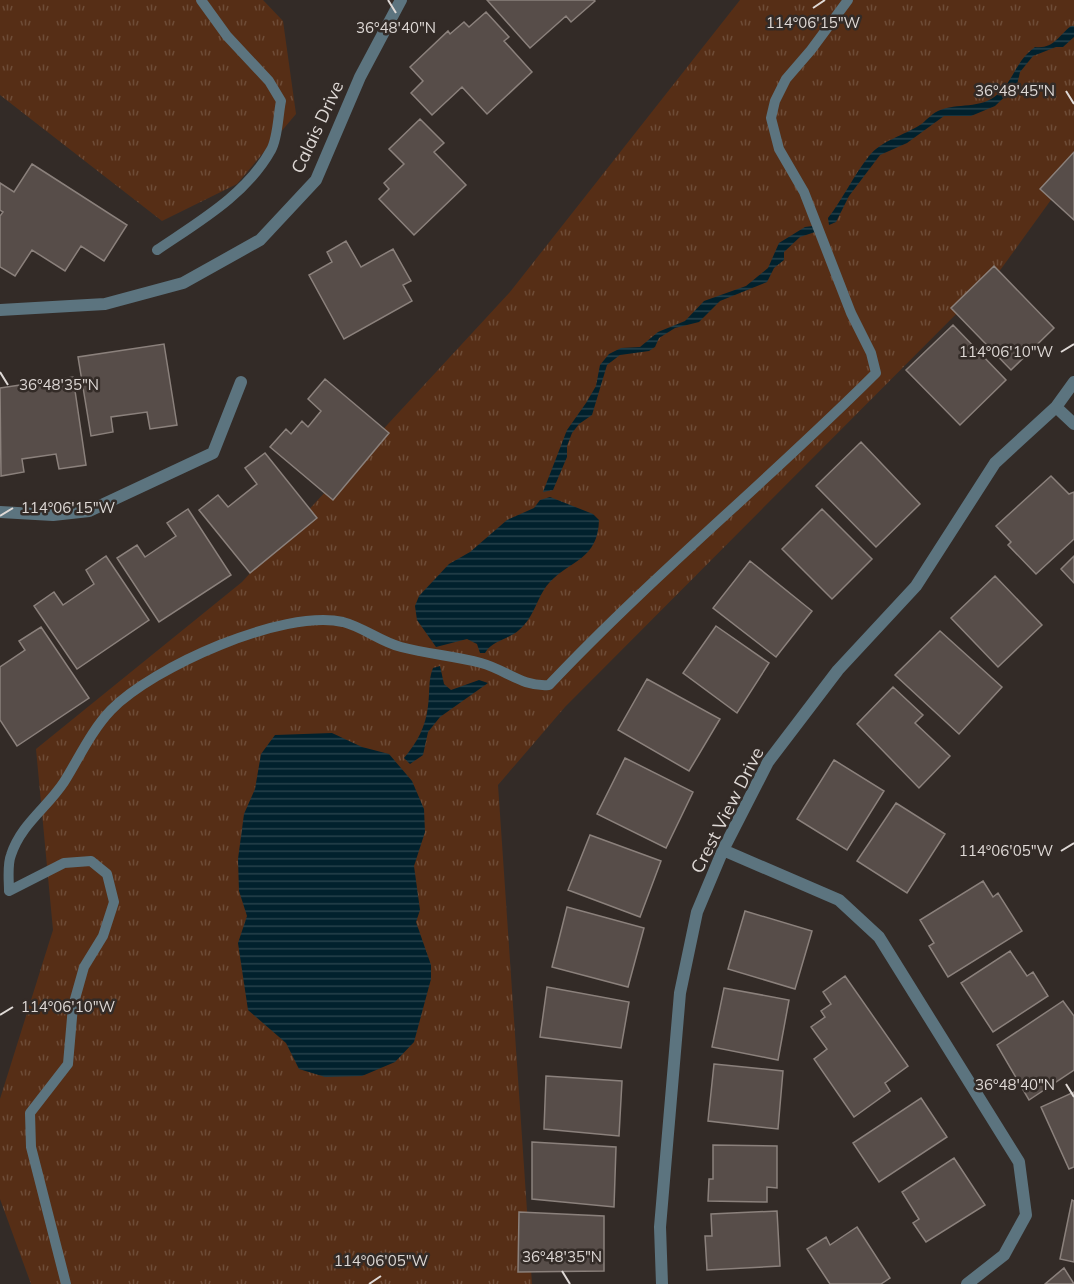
<svg xmlns="http://www.w3.org/2000/svg" width="1074" height="1284" font-family="Mulish,sans-serif">
  <defs>
    <pattern id="grass-tufts" width="24" height="20" patternUnits="userSpaceOnUse" patternTransform="scale(1.5)"><rect width="24" height="20" fill="#562e16"/><path d="M3 7l-1-3M5 7V3M7 7l1-3M15 17l-1-3M17 17v-4M19 17l1-3" fill="none" stroke="#6e4c37"/></pattern>
    <pattern id="water-rules" width="6" height="5" patternUnits="userSpaceOnUse" patternTransform="scale(1.5)"><rect width="6" height="5" fill="#01212d"/><path d="M0 2.5h6" fill="none" stroke="#26414b"/></pattern>
  </defs>
  <rect width="100%" height="100%" fill="#332b27"/>
  <path fill="url(#grass-tufts)" d="M0,0h263l20,21 13,93 -59,70 -75,37 -162,-126z
    M740,0h334v168l-73,101 -436,438 -67,78 34,499h-501l-31,-85v-100l53,-169 -17,-181 206,-167 268,-290z"/>
  <path fill="url(#water-rules)" d="M1071,26h3v11l-11,10h-7l-23,9 -13,16 -3,13 -22,21 -24,10h-27l-37,27 -27,12 -31,41 -13,26 -7,3 -1,-7c15,-19 25,-42 41,-62 13,-16 34,-20 51,-31 6,-4 10,-10 18,-14 20,-9 42,-1 60,-17 17,-15 16,-31 37,-47 19,2 23,-11 36,-21z
    M813,226l2,6 -15,5 -16,15v8l-10,8 -7,14 -47,19 -21,21 -24,6 -16,10 -4,9 -6,4 -29,4 -13,10 -15,50 -13,9 -7,9 -5,13v11l-14,33 -10,2 24,-62 19,-27 10,-17 4,-21 9,-11 12,-6 19,-1 18,-15 27,-11 19,-20 42,-15 22,-18 11,-25 26,-16z
    M550,497l43,17 6,6c-1,40 -29,40 -50,63 -13,15 -14,34 -30,47 -11,10 -26,10 -34,23h-5l-3,-9 -10,-5 -31,8 -19,-27 -2,-14 4,-10 30,-32 21,-12 37,-32 27,-12 6,-8z
    M440,666l4,18 7,6 28,-10 9,3 -48,34 -12,15 -5,23 -13,9 -6,-6c13,-15 22,-32 24,-52 2,-13 0,-26 5,-38z
    M332,733l30,14 27,7 23,27 12,28 1,23 -11,34 6,44 -4,12 15,43v14l-17,63 -19,20 -33,14 -37,1 -26,-8 -13,-26 -38,-33 -10,-67 9,-27 -8,-25 -1,-32 6,-45 11,-25 6,-35 14,-19z"/>
  <path fill="#574d49" stroke="#8b817c" stroke-width="1.5" d="M487,0h107l1,1 -24,21 -5,-6 -36,32z
    M486,12l23,25 -5,4 28,31 -45,42 -25,-27 -30,28 -21,-22 12,-12 -13,-14 38,-36 2,3 14,-12 5,5z
    M420,119l24,24 -10,9 32,33 -52,50 -35,-36 10,-10 -5,-6 20,-19 -15,-15z
    M1074,152v68l-34,-31z
    M32,164l95,61 -23,36 -23,-15 -16,25 -33,-21 -17,26 -15,-9v-51l3,-4 -3,-2v-27l14,9z
    M346,241l15,26 32,-18 18,32 -8,4 9,16 -68,38 -35,-64 23,-13 -5,-10z
    M994,266l60,62 -43,42 -60,-62z
    M953,325l53,55 -46,45 -54,-55z
    M164,344l13,81 -27,4 -3,-17 -36,5 2,15 -22,4 -13,-79z
    M73,377l13,88 -27,4 -3,-15 -34,5 2,13 -23,4 -1,-88z
    M325,379l64,54 -56,67 -63,-53 16,-18 5,5 11,-13 6,6 13,-16 -13,-12z
    M861,442l59,62 -44,43 -60,-61z
    M265,453l52,65 -67,55 -51,-63 19,-15 10,12 29,-23 -12,-16z
    M1051,476l18,18 5,-2v47l-38,35 -28,-29 3,-3 -15,-16z
    M188,509l43,66 -72,47 -42,-64 20,-13 8,12 31,-21 -9,-13z
    M822,509l50,50 -40,40 -50,-50z
    M106,556l43,64 -72,49 -43,-63 20,-14 9,13 31,-21 -8,-14z
    M1074,556v27l-13,-14z
    M750,561l62,50 -36,46 -63,-49z
    M995,576l47,49 -44,42 -47,-49z
    M716,626l53,37 -32,50 -54,-40z
    M41,627l48,71 -72,48 -17,-26v-53l25,-17 -6,-9z
    M940,631l62,56 -43,47 -64,-59z
    M647,679l73,40 -31,52 -71,-41z
    M893,687l30,28 -8,8 35,33 -31,32 -62,-64z
    M625,758l68,34 -27,56 -69,-34z
    M834,760l50,31 -37,59 -50,-31z
    M896,803l49,31 -38,59 -50,-32z
    M590,835l71,26 -21,56 -72,-27z
    M983,881l10,16 5,-4 24,38 -74,46 -19,-31 5,-3 -14,-23z
    M567,907l77,21 -16,59 -76,-20z
    M745,911l67,20 -17,58 -67,-20z
    M1010,951l17,25 6,-4 15,24 -55,36 -32,-49z
    M845,976l63,90 -23,17 5,8 -36,26 -40,-58 13,-10 -16,-22 14,-10 -4,-6 10,-7 -8,-12z
    M547,987l82,15 -8,46 -81,-11z
    M724,988l65,12 -11,60 -66,-13z
    M1063,1001l11,15v54l-45,30 -32,-55z
    M714,1064l69,7 -5,58 -70,-8z
    M546,1076l76,5 -3,55 -75,-7z
    M1074,1092v75l-5,2 -28,-62z
    M921,1098l26,39 -68,45 -26,-39z
    M532,1142l84,5 -2,60 -82,-8z
    M713,1145l64,1v42l-10,-1v15l-59,-1 1,-22h4z
    M954,1158l31,47 -59,37 -13,-19 6,-4 -17,-27z
    M1072,1200l2,1v61l-14,-3z
    M777,1211l3,55 -73,4 -2,-34h7l-1,-22z
    M519,1212l85,4v55l-86,1z
    M857,1227l33,51 -9,6h-51l-23,-35 19,-12 4,8z
    M1064,1268l10,16h-29z"/>
  <g fill="none" stroke-linecap="round" stroke-linejoin="round">
    <path stroke="#5c747f" stroke-width="10" d="M157,250c41,-28 89,-55 114,-100 7,-12 7,-35 10,-49l-12,-20 -42,-45 -26,-36
      M9,891c0,-11 -2,-26 2,-36 10,-31 36,-47 53,-73 15,-24 27,-51 47,-72 42,-43 171,-101 232,-88 20,5 38,20 58,25 26,7 54,9 80,16 26,7 40,24 68,22 104,-110 221,-206 327,-312l-5,-20 -20,-40 -47,-121 -25,-43 -8,-31 4,-17 11,-22 25,-29 37,-50
      M9,891l55,-28 27,-2 16,13 7,28 -11,34 -19,31 -11,39 -5,58 -38,49 1,34 35,137"/>
    <path stroke="#5c747f" stroke-width="12" d="M0,310l105,-6 78,-21 77,-43 56,-60 44,-103 41,-77
      M1056,407l18,17
      M0,512l53,3 36,-4 124,-58 28,-71
      M723,850l116,50 40,37 140,225 7,53 -22,40 -37,29
      M662,1284l-2,-57 20,-234 17,-81 26,-62 45,-88 70,-92 78,-84 79,-123 61,-56 18,-25"/>
  </g>
  <path fill="none" stroke="#dfd9d6" stroke-width="2" d="M388,0l8,13M813,8l12,-8M1066,91l8,13M1061,352l13,-8M0,372l8,13M0,516l13,-8M1061,851l13,-8M0,1015l13,-8M1066,1084l8,13M562,1271l8,13M369,1284l12,-8"/>
  <g text-anchor="middle" dominant-baseline="central" stroke-width="5" stroke-linejoin="round" paint-order="stroke">
    <g font-size="18" fill="#dfd9d6" stroke="#332b27">
      <text transform="translate(317 127) rotate(-65)">Calais Drive</text>
      <text transform="translate(727 810) rotate(-63)">Crest View Drive</text>
    </g>
  </g>
  <g font-size="15" text-anchor="middle" fill="#dfd9d6" stroke="#332b27" stroke-width="5" stroke-linejoin="round" paint-order="stroke">
    <text x="813" y="28">114°06'15"W</text>
    <text x="396" y="33">36°48'40"N</text>
    <text x="1015" y="96">36°48'45"N</text>
    <text x="1006" y="357">114°06'10"W</text>
    <text x="59" y="390">36°48'35"N</text>
    <text x="68" y="513">114°06'15"W</text>
    <text x="1006" y="856">114°06'05"W</text>
    <text x="68" y="1012">114°06'10"W</text>
    <text x="1015" y="1090">36°48'40"N</text>
    <text x="562" y="1262">36°48'35"N</text>
    <text x="381" y="1266">114°06'05"W</text>
  </g>
</svg>
